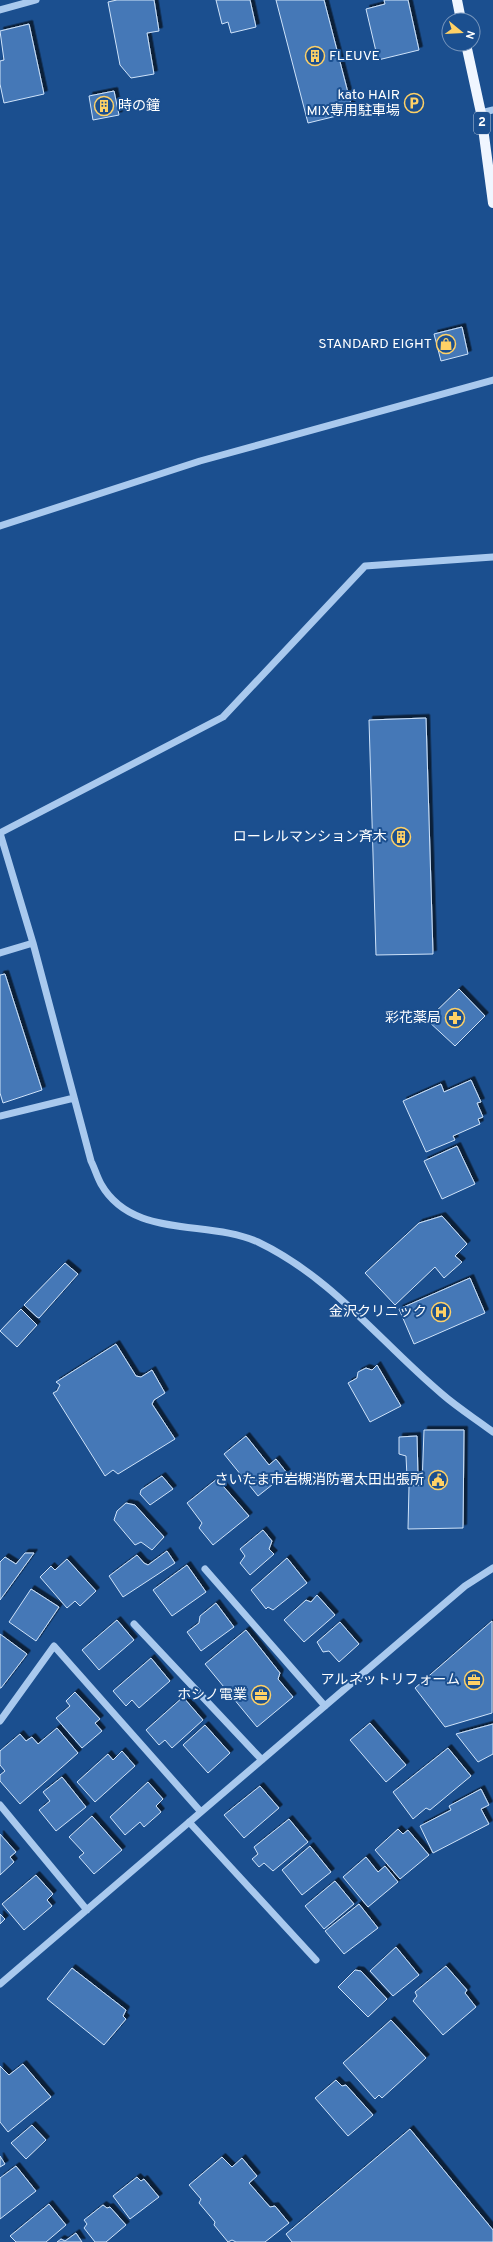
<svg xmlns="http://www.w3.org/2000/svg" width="493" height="2242" font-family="Overpass,'Noto Sans JP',sans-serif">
  <defs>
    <filter id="shadow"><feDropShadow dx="3.5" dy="-3.5" stdDeviation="0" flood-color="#0009"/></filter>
  </defs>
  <rect width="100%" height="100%" fill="#1b4f8f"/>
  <path fill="#4478b7" stroke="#cfe3fa" filter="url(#shadow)" d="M117,0h37l5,31 -12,2 7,41 -23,4 -11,-13 -12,-63z
    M216,0h34l6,27 -25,6 -3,-11 -6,2z
    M276,0h48l29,112 -45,11z
    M384,0h24l11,50 -41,10 -12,-51 19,-5z
    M29,24l15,70 -40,9 -4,-19v-23l4,-1 -4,-29z
    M114,91l5,24 -26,5 -4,-24z
    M462,327l6,27 -27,7 -7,-27z
    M426,718l7,236 -57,1 -7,-235z
    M5,974l37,116 -39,13 -3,-10v-118z
    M459,989l26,27 -30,30 -28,-26z
    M471,1080l10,22 -4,1 6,14 -5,2 2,5 -27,12 2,4 -29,12 -23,-51 38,-17 3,8z
    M457,1146l18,38 -33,15 -18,-38z
    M442,1216l25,28 -12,12 7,6 -18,16 -9,-11 -40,38 -30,-32 54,-50z
    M65,1263l13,11 -39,44 -2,-1 -13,-12z
    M470,1278l15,35 -71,31 -15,-35z
    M21,1309l16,16 -20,22 -17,-16z
    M116,1344l20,32 5,1 11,-7 13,23 -11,7 -2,4 23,35 -57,35 -5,-4 -8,6 -52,-83 4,-2 3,-6 -4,-3z
    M377,1365l24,41 -31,16 -22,-39 9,-5 1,-6 8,-4 6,2z
    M424,1430h40l-1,98 -55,1 1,-43 13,-1z
    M246,1436l23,29 7,-6 11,14 -29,23 -34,-42z
    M417,1436l1,41h-11l-1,-21 -7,-2v-17z
    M162,1476l11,13 -23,16 -10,-11 1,-4z
    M217,1479l32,37 -36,29 -14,-17 3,-5 -15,-20z
    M126,1503l9,2 29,32 -12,13 -11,-8 -6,3 -21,-25 3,-9z
    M263,1530l9,11 -3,8 5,5 -24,21 -10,-12 5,-7 -5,-7z
    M167,1551l8,12 -52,34 -14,-21 28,-21 7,8 4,2z
    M25,1553h9l-34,47v-38l5,-5 11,7z
    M287,1558l20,25 -34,27 -5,-3 -2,2 -15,-19z
    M67,1559l29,32 -16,15 -5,-5 -8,7 -27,-31 11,-11 4,4z
    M187,1565l19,27 -34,24 -19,-26z
    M31,1589l28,18 -23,34 -27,-19z
    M317,1595l18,20 -31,27 -20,-22 22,-20 5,2z
    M216,1603l18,24 -33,24 -14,-19 12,-9 1,-7z
    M117,1620l17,20 -35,30 -17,-20z
    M492,1621v92l-47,14 -30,-39z
    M340,1622l19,22 -20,18 -10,-11 -6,1 -6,-10z
    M246,1630l34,43 -2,6 15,18 -36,30 -52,-63z
    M0,1634l27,20 -26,34h-1z
    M151,1658l19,23 -31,27 -7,-8 -6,6 -13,-15z
    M75,1692l25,27 -5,4 7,8 -20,17 -26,-30 14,-12 -4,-5z
    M183,1697l20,23 -31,28 -7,-8 -6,5 -13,-15z
    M370,1723l36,42 -20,17 -36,-42z
    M493,1724v30l-15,8 -22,-28z
    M205,1725l25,28 -22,20 -25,-28z
    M57,1728l21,25 -58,51 -20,-23v-6l5,-4 -5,-6v-14l20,-17 6,7 6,-4 6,7z
    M448,1748l23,28 -41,34 -4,-2 -13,11 -20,-27z
    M122,1751l13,15 -40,36 -18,-20 31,-28 5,6z
    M62,1777l24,30 -30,24 -17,-21 11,-9 -7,-9z
    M148,1782l15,17 -7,7 5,6 -17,15 -4,-5 -15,13 -15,-18z
    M260,1786l19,22 -35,30 -20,-23z
    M481,1789l8,16 -8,4 8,15 -56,29 -13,-27 31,-16 -2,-4z
    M92,1816l30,34 -28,24 -15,-17 5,-4 -15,-16z
    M289,1819l19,23 -35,29 -9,-8 -5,4 -7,-8 6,-5 -4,-7z
    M398,1829l5,5 5,-4 21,25 -29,24 -25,-29z
    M0,1834l16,18 -6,5 4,5 -14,13z
    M310,1846l21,26 -29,23 -20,-25z
    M366,1857l12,15 7,-6 13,16 -30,25 -25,-30z
    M36,1875l17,19 -6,6 5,6 -28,24 -22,-26z
    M335,1881l19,23 -30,25 -19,-23z
    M359,1904l19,24 -34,26 -19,-23z
    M0,1914l5,5 -5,5z
    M396,1947l23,28 -26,21 -23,-25z
    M446,1966l21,24 -2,3 11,14 -33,28 -30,-34 4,-5 -2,-4z
    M72,1968l54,42 -3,6 3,3 -22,26 -57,-46z
    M355,1970l6,1 26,28 -19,18 -30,-30z
    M391,2020l35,38 -44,40 -3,-3 -4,4 -32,-36z
    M23,2064l28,33 -43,35 -8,-10v-56l9,9z
    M336,2080l6,6 4,-1 27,30 -25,21 -33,-38z
    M32,2125l14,15 -20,19 -15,-16z
    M410,2129l83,101v12h-201l-6,-8z
    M0,2156l5,8 -5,3z
    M222,2157l10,10 10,-9 15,18 -8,7 21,24 5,-1 14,17 -24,19h-29l-4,-2 -4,2 -14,-17 1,-3 -16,-19 2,-4 -12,-14z
    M16,2166l20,25 -36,28v-41z
    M137,2177l4,4 3,-2 15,18 -29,22 -17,-23z
    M49,2204l17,21 -20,17h-30l-6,-6z
    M103,2205l4,3 3,-1 16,18 -20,17h-11l-11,-14 3,-4 -3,-4z
    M76,2233l6,9h-25l4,-3 4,2z"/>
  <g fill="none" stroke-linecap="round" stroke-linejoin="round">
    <path stroke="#a9c9ee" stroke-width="7" d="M0,10l36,-10
      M481,113l12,-3
      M0,526l200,-65 293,-81
      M493,557l-128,9 -142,151 -223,116 33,110 58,218c4,8 6,16 10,23 32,56 107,35 157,58 75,36 122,100 184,152 16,14 34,25 51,38
      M0,953l33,-10
      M0,1116l74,-18
      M205,1569l120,137
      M134,1624l128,136
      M0,1721l54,-75 147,166
      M0,1805l87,105
      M189,1822l127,138
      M0,1984l465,-398 28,-18"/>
    <path stroke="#f0f6ff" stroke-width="10" d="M457,0l4,20
      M466,44l15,69 12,90"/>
  </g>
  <defs>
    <symbol id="building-ring" viewBox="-11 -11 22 22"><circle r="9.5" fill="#1b4f8f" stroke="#ffd166" stroke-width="1.5"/><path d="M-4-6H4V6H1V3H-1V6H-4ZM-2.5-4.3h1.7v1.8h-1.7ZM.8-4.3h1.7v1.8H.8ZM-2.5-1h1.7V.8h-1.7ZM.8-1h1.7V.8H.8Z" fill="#ffd166"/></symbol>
    <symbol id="parking-ring" viewBox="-11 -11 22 22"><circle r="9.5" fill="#1b4f8f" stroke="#ffd166" stroke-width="1.5"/><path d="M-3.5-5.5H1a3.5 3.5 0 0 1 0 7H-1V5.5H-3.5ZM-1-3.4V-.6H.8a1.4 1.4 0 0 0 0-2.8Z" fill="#ffd166"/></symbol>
    <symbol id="shop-ring" viewBox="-11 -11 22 22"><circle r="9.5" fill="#1b4f8f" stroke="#ffd166" stroke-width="1.5"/><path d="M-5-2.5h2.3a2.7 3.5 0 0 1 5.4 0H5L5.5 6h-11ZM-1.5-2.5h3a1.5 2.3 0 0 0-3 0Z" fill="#ffd166"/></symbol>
    <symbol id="pharmacy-ring" viewBox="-11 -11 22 22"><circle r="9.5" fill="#1b4f8f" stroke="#ffd166" stroke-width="1.5"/><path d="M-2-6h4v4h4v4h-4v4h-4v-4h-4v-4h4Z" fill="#ffd166"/></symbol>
    <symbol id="hospital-ring" viewBox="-11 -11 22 22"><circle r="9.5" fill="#1b4f8f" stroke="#ffd166" stroke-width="1.5"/><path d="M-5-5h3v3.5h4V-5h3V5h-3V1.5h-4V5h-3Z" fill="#ffd166"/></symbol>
    <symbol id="civic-ring" viewBox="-11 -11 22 22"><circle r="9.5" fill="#1b4f8f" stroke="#ffd166" stroke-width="1.5"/><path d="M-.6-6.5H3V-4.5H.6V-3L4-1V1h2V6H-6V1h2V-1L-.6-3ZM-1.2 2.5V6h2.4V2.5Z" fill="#ffd166"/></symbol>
    <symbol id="office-ring" viewBox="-11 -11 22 22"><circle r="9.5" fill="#1b4f8f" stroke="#ffd166" stroke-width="1.5"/><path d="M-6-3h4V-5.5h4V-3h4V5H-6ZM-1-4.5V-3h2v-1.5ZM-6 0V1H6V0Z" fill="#ffd166"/></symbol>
  </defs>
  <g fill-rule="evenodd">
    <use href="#building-ring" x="304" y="45" width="22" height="22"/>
    <use href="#parking-ring" x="403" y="92" width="22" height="22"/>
    <use href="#building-ring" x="93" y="95" width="22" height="22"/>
    <use href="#shop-ring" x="435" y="333" width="22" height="22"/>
    <use href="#building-ring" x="390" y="826" width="22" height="22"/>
    <use href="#pharmacy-ring" x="444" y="1007" width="22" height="22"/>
    <use href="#hospital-ring" x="430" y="1301" width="22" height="22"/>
    <use href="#civic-ring" x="427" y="1469" width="22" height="22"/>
    <use href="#office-ring" x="463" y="1669" width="22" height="22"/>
    <use href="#office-ring" x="250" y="1684" width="22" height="22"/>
  </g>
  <g text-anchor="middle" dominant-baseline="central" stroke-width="4" stroke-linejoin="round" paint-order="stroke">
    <rect fill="#1b4f8f" stroke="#bbcadd" stroke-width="1" x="474" y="112" width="16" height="22" rx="3"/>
    <g font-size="13" font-weight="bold" fill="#fff">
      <text x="482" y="123">2</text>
    </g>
    <g font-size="14" fill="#fff" stroke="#1b4f8f" text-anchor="end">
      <text x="329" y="56" text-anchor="start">FLEUVE</text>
      <text x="400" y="95">kato HAIR<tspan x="400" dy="16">MIX専用駐車場</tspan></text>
      <text x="118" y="106" text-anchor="start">時の鐘</text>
      <text x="432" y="344">STANDARD EIGHT</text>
      <text x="387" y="837">ローレルマンション斉木</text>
      <text x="441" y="1018">彩花薬局</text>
      <text x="427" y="1312">金沢クリニック</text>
      <text x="424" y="1480">さいたま市岩槻消防署太田出張所</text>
      <text x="460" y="1680">アルネットリフォーム</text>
      <text x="247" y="1695">ホシノ電業</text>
    </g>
  </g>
  <g transform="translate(461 32) rotate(108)"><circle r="19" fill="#1b4f8f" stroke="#7695bc"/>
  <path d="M0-3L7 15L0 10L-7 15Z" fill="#ffd166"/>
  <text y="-6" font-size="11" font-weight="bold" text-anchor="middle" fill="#ffffff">N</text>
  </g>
</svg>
